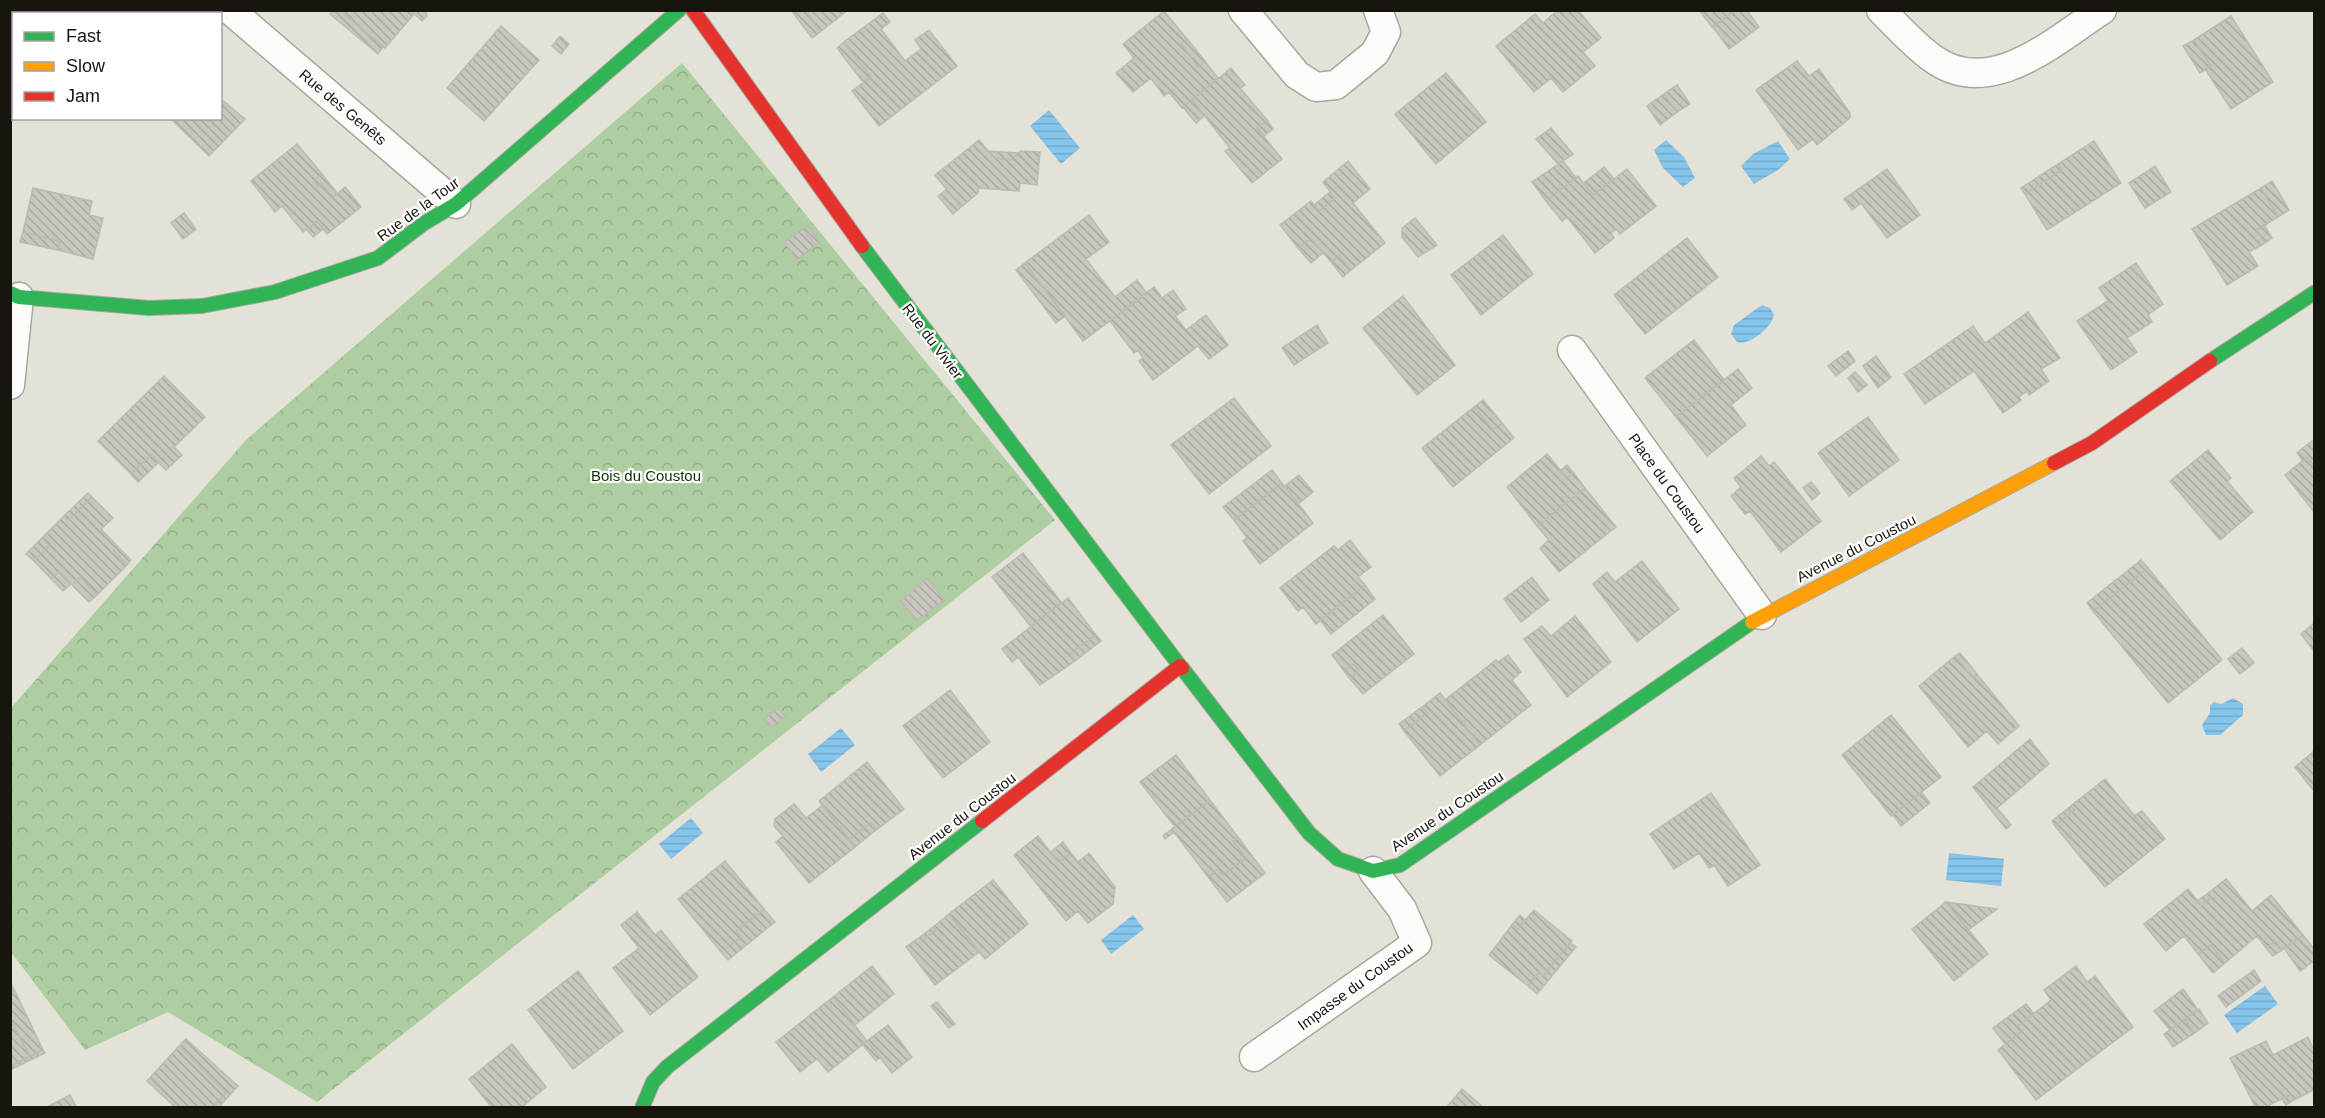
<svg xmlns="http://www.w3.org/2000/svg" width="2325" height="1118" font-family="Helvetica,sans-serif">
  <defs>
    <pattern id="forest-crowns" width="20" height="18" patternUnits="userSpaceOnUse" patternTransform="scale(1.5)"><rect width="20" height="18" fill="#accea0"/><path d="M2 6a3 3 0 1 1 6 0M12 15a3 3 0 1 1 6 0" fill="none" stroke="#93b089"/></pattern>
    <pattern id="water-rules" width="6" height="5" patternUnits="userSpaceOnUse" patternTransform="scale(1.5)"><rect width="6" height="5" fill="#86c5eb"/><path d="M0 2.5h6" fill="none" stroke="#73a8c8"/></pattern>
    <pattern id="building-back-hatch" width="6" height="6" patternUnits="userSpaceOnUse" patternTransform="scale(1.5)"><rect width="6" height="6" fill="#c8c6be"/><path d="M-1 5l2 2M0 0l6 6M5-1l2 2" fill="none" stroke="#aba9a2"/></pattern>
  </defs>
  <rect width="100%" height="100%" fill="#e4e2d7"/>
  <path fill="url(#forest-crowns)" d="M682,63l373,457 -738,582 -149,-90 -83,38 -74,-98v-244l235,-268z"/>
  <path fill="url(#water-rules)" d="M1049,110l31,38 -19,16 -31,-38z
    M1666,140l18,17 11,21 -12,9 -20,-19 -9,-18z
    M1778,141l12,18 -12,11 -24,14 -13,-18 12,-12z
    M1762,305l8,3 4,7c-2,12 -24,31 -37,27l-6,-8 3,-9z
    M2233,698l10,6v11l-23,20h-14l-4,-10 8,-12v-8l4,-3 7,2z
    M841,728l14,17 -34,27 -13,-18z
    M691,818l12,15 -32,26 -12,-15z
    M1949,853l55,6 -3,27 -55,-6z
    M1133,915l11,14 -33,25 -10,-14z
    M2265,986l13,18 -41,29 -13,-18z"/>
  <path fill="url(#building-back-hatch)" stroke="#bcbab2" stroke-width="1.5" d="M94,10h45l3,4h-50z
    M334,10h5l44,37 -5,7 -48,-40z
    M339,10h71l4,4 -29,34z
    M410,10h16l1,6 -5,5z
    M791,10h15l14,22 -8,6z
    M806,10h42l-28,22z
    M1558,10h20l23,28 -18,14 12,14 -32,26 -12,-14 -17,14 -38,-46 39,-32 8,9z
    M1699,10h37l-24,17z
    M1736,10h11l12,17 -30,22 -16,-22z
    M1164,11l23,28 -6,5 17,23 7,-6 13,17 -36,30 -13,-16 -5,4 -13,-18 -18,14 -17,-19 18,-15 -11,-14z
    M883,13l7,9 -9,7 24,32 16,-12 -6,-9 14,-10 28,36 -78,60 -27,-35 19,-14 -27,-35z
    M2231,16l42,66 -42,27 -26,-40 6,-3 -17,-26z
    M501,26l38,34 -55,61 -37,-33z
    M560,36l9,8 -8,10 -9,-8z
    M1187,39l18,22 -7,6 -17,-23z
    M2194,40l17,26 -11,7 -17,-27z
    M844,42l27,35 -8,5 -26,-34z
    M1797,61l12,15 10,-7 31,44v5l-33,27 -4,-6 -15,11 -42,-60z
    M1231,68l14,17 -5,3 27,32 -10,8 25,31 -30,24 -27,-32 5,-3 -38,-48z
    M1446,73l40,49 -50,42 -41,-50z
    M1677,85l13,19 -13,8 -13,-18z
    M1664,94l13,18 -17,13 -13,-19z
    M220,98l25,21 -36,37 -39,-38h50z
    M1192,100l12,16 -8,7 -13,-16z
    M1267,120l6,9 -10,8 -6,-9z
    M1551,128l22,26 -15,10 -22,-25z
    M979,140l15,18 17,2 10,-9 19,1 -3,33 -17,-2 -1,8 -40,-3 -1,5 -17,14 -26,-32z
    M2094,141l27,42 -74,47 -22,-36 37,-24 -4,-6z
    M297,144l25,30 -8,7 4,6 4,-3 11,13 12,-10 16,20 -34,27 -10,-13 -14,11 -21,-26 -7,6 -24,-31z
    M988,151l30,2 -7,7 -17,-2z
    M1348,161l22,28 -17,14 32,40 -34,27 -12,-14 -8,6 -20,-24 -13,10 -18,-23 31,-24 8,10 16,-13 -12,-16z
    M1563,161l13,17 -30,23 -14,-19z
    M2058,164l4,6 -37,24 -4,-6z
    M2155,166l16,26 -26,16 -16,-25z
    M1604,167l10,12 -21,16 -9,-12z
    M1627,169l29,37 -36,28 -4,-5 -5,4 3,5 -19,15 -28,-36 -5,4 -16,-20 32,-25 15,19z
    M1887,169l33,46 -33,23 -26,-35 -9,7 -8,-11z
    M322,174l15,19 -4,4 -11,-13 -4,3 -4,-6z
    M2272,181l17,29 -11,7 -17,-29z
    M33,188l59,13 -3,14 14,3 -10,41 -35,-9 2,-9 -37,-9z
    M2261,188l17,29 -21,13 8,13 -16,9 9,14 -31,19 -35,-56z
    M947,189l14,18 -8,7 -15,-18z
    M1330,192l5,6 -16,13 -5,-6z
    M184,213l12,16 -13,10 -12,-16z
    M1089,215l20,27 -23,17 29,38 22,-17 10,13 -64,48 -58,-78z
    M1415,218l22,27 -19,12 -16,-20v-9z
    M317,221l6,8 -10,8 -6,-7z
    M2264,225l8,13 -7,5 -8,-13z
    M807,226l13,16 -5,3 -12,-16z
    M803,229l12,16 -18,15 -13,-18z
    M23,232l37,9 -2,9 -38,-8z
    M1503,235l30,39 -52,41 -30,-40z
    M1311,238l12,15 -12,10 -13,-15z
    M1687,238l31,39 -73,57 -31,-39z
    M1339,256l12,14 -8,7 -12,-15z
    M1025,263l40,53 -9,7 -40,-53z
    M2136,263l27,41 -15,11 4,7 -25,16 10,14 -26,18 -34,-49 31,-20 -9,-13z
    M1154,287l8,11 11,-8 13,19 -11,7 11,14 20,-15 22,30 -19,14 -11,-13 -45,34 -14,-19 4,-3 -5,-8 -4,3 -24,-32z
    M1403,296l52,69 -38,30 -54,-67z
    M2028,312l32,46 -19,11 8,12 -20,14 -2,-4 -8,6 2,3 -18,13 -29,-42 -49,33 -21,-30 69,-48 12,17z
    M1317,325l11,18 -34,22 -12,-17z
    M1694,340l30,40 -48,37 -31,-39z
    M1848,351l7,10 -19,15 -8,-10z
    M1876,356l15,21 -13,11 -15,-22z
    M1738,369l14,19 -21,17 15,20 -39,31 -31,-39z
    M1855,372l12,13 -9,7 -10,-14z
    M164,376l41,41 -31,30 8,8 -16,15 -15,-15 -20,19 -33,-33z
    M1234,398l37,48 -62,48 -38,-49z
    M1483,400l19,23 -9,7 -19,-23z
    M1474,407l19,23 9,-7 12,15 -61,49 -31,-39z
    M1868,417l31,43 -50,36 -31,-43z
    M2312,441l2,2v24l-7,-10 -4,4 -6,-8z
    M2208,450l23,28 -4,3 26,31 -33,28 -50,-59z
    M1547,454l20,24 7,-5 11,15 -48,38 -30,-39z
    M151,455l7,8 -20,19 -7,-8z
    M1761,456l8,10 5,-4 47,59 -40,31 -31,-41 -5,3 -14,-18 10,-9 -7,-9z
    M2307,457l7,10v45l-29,-37z
    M1567,465l7,8 -7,5 -7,-7z
    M1272,470l10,13 -48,37 -11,-13z
    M1299,475l14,17 -15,12 -13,-18z
    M1811,482l9,11 -8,7 -9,-12z
    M1282,483l31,40 -53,41 -17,-23 4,-3 -13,-18z
    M1585,488l31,39 -57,45 -19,-24 9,-8 -12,-14z
    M88,493l4,4 -23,23 -5,-4z
    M92,497l21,21 -12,11 17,18 -4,4 13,14 -30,30 -17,-18 -8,8 -13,-14 -8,8 -17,-18 17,-17 -8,-7 21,-21 5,4z
    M43,537l8,7 -17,17 -8,-7z
    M1350,540l21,27 -13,10 7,8 -49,39 -13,-17 -5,4 -18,-23 54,-42 4,4z
    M118,547l13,13 -4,5 -13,-14z
    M1023,553l38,49 -30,25 -39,-50z
    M2141,560l7,8 -55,43 -6,-8z
    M1642,561l37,48 -42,33 -44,-58 14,-12 8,10z
    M2148,568l74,92 -54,43 -75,-92z
    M59,571l12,13 -8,7 -12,-12z
    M80,577l17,18 -8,7 -17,-17z
    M1532,577l17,23 -28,22 -17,-23z
    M927,578l17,22 -27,21 -16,-20z
    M1365,585l10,14 -44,35 -11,-14z
    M1068,598l28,37 -26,19 5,7 -35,24 -22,-28 -6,5 -10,-13z
    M1383,615l31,39 -51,40 -13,-15 9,-8 -5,-7 -10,7 -12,-16z
    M1575,616l36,46 -44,35 -43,-58 18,-13 9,10z
    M2314,623v28l-13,-17z
    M1096,635l5,6 -26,20 -5,-7z
    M2242,648l12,15 -14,11 -12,-15z
    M1960,653l17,21 -4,4 -18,-22z
    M1508,655l13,17 -9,8 19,25 -51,40 -35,-45 51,-40 2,2z
    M1955,656l18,22 4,-4 42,52 -21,18 -11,-13 -19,16 -49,-61z
    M1354,664l5,7 -9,8 -6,-8z
    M950,690l40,52 -47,36 -40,-52z
    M1440,693l40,52 -40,31 -36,-45 23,-18 -5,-6z
    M1422,707l5,6 -23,18 -5,-7z
    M778,708l7,8 -13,11 -7,-8z
    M1891,715l50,62 -50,39 -49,-61z
    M2030,739l19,25 -52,44 14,17 -5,4 -33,-42z
    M2314,751v40l-19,-24z
    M1176,755l34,45 -35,27 -35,-45z
    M867,762l37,47 -28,21 -6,-7 -21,17 -30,-39z
    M2105,779l40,50 7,-6 13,16 -60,48 -50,-61 19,-16 -3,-4z
    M1921,792l9,11 -29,23 -8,-11z
    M1711,793l49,72 -32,21 -14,-21 -5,3 -10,-15 -25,16 -24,-35z
    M1210,800l28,37 -5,4 13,17 -23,17 -5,-6 -10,8 -34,-45 -9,7 -2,-3z
    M794,804l12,14 17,-13 32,42 -46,36 -33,-41 7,-6 -9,-10 1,-7z
    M2071,806l3,4 -19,16 -3,-5z
    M2142,811l10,12 -7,6 -11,-13z
    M870,823l6,7 -21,17 -6,-7z
    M1038,836l20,26 13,-9 7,9 11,-9 26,34 -2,17 -25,19 -10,-12 -12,10 -52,-66z
    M1238,837l27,36 -38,29 -19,-25 10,-8 5,6 23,-17 -13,-17z
    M1063,842l8,11 -13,9 -7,-10z
    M725,861l39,48 -28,22 5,6 -20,15 -43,-53z
    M2226,879l26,32 19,-16 32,40 -21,15 -7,-9 -9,7 -9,-12 -32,27 -14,-18 -13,9 -14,-18 -18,15 -22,-27 44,-35 13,16 10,-7 -4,-4z
    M993,880l35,44 -43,35 -36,-45z
    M2207,894l4,4 -10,7 -4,-4z
    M1946,902l42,52 -34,27 -42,-52z
    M1946,902l51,7 -29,21z
    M764,909l11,13 -47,38 -7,-8 20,-15 -5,-6z
    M1534,910l38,31 -29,35 -4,-4 -11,14 -39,-31 23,-30 5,5z
    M637,912l18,23 6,-5 37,47 -48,38 -37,-47 26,-20 -18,-23z
    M949,914l30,38 -44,33 -29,-38 14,-10 3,3 13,-10 -3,-3z
    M1520,915l5,5 -8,10 -5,-5z
    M933,927l3,3 -13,10 -3,-3z
    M2303,935l11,14v12l-14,10 -16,-23z
    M2275,941l7,9 -9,6 -7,-8z
    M1570,943l6,4 -39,47 -9,-8 11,-14 4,4z
    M2211,945l14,18 -12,10 -15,-19z
    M872,966l22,28 -39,31 -22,-28z
    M2076,966l11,16 8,-6 38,51 -97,73 -38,-50 24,-19 -4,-5 33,-26 -7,-10z
    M2254,970l7,11 -35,26 -8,-11z
    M578,971l45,60 -50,38 -45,-59z
    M13,987l30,63 -13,7 -20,-39z
    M2183,989l15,21 -28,20 -16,-19z
    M833,997l34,44 -39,31 -11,-13 -17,13 -24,-30z
    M937,1002l18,22 -6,4 -18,-22z
    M2026,1004l8,10 -16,12 4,5 -17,13 -12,-16z
    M2199,1009l9,14 -15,11 -7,-15z
    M10,1018l20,39 -20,9z
    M2186,1019l7,15 -20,13 -9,-13z
    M888,1025l24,32 -20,16 -25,-32z
    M2308,1037l6,13v40l-20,10 -3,-6 -27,14h-8l-26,-50 36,-17 7,14z
    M186,1039l52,47 -20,22h-6l14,-15 -47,-47z
    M867,1041l13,16 -4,4 -13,-16z
    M512,1044l34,43 -25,21h-29l-23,-29z
    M179,1046l47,47 -14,15h-36l-29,-27z
    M43,1050l2,3 -35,17v-4z
    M1462,1089l22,19h-38z
    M2291,1094l3,6 -8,5 -4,-6z
    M70,1095l7,13h-32z"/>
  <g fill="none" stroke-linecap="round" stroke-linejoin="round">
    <defs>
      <path id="street" d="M230,10l226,194
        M1243,10l54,65 19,12 20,-2 39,-32 11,-21 -8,-22
        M1881,10c17,17 33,35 51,48 58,43 122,-17 170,-48
        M1572,350l190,265
        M10,385l9,-88
        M1254,1057l163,-114 -15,-34 -29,-38"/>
      <path id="fast" d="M862,246l318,420
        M10,293l9,4 130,11 53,-2 73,-14 103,-34 45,-34 33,-20 223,-194
        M2210,361l104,-68
        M1182,668l127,165 29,26 35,12 27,-6 352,-243
        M642,1108l11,-26 14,-15 315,-246"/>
      <path id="slow" d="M1752,622l302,-159"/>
      <path id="jam" d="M693,10l169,236
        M2054,463l38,-20 118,-82
        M982,821l198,-155 2,2"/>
    </defs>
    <use href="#street" stroke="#a8a79e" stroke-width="31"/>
    <use href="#fast" stroke="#a8a79e" stroke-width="16"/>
    <use href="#slow" stroke="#a8a79e" stroke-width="16"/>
    <use href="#jam" stroke="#a8a79e" stroke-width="16"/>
    <use href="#street" stroke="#fbfbf9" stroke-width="28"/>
    <use href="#fast" stroke="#30b455" stroke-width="14"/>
    <use href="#slow" stroke="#ff9f0a" stroke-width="14"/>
    <use href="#jam" stroke="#e5322d" stroke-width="14"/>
  </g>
  <g text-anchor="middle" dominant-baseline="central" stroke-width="4.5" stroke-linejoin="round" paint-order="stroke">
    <g font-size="15" fill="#17150e" stroke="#fff">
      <text transform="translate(343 107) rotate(40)">Rue des Genêts</text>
      <text transform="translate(418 209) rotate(-36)">Rue de la Tour</text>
      <text transform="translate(933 341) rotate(53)">Rue du Vivier</text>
      <text transform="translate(1667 483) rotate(54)">Place du Coustou</text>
      <text transform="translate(1856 548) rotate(-27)">Avenue du Coustou</text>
      <text transform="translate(1447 811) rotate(-34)">Avenue du Coustou</text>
      <text transform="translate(962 816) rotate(-38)">Avenue du Coustou</text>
      <text transform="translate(1355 986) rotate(-36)">Impasse du Coustou</text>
    </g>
    <g font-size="15" fill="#0b3603" stroke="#fff">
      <text x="646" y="475">Bois du Coustou</text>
    </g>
  </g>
  <rect width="2325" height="1118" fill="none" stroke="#17150e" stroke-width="24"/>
  <rect x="12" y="12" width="210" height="108" fill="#ffffff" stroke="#a2a19f" stroke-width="1.5"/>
  <rect x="24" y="32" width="30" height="9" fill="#30b455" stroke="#a2a19f" stroke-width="1.5"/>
  <text x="66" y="42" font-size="18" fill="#17150e">Fast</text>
  <rect x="24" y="62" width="30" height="9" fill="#ff9f0a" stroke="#a2a19f" stroke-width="1.5"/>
  <text x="66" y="72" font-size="18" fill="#17150e">Slow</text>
  <rect x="24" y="92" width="30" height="9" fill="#e5322d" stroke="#a2a19f" stroke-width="1.5"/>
  <text x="66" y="102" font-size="18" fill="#17150e">Jam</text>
</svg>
